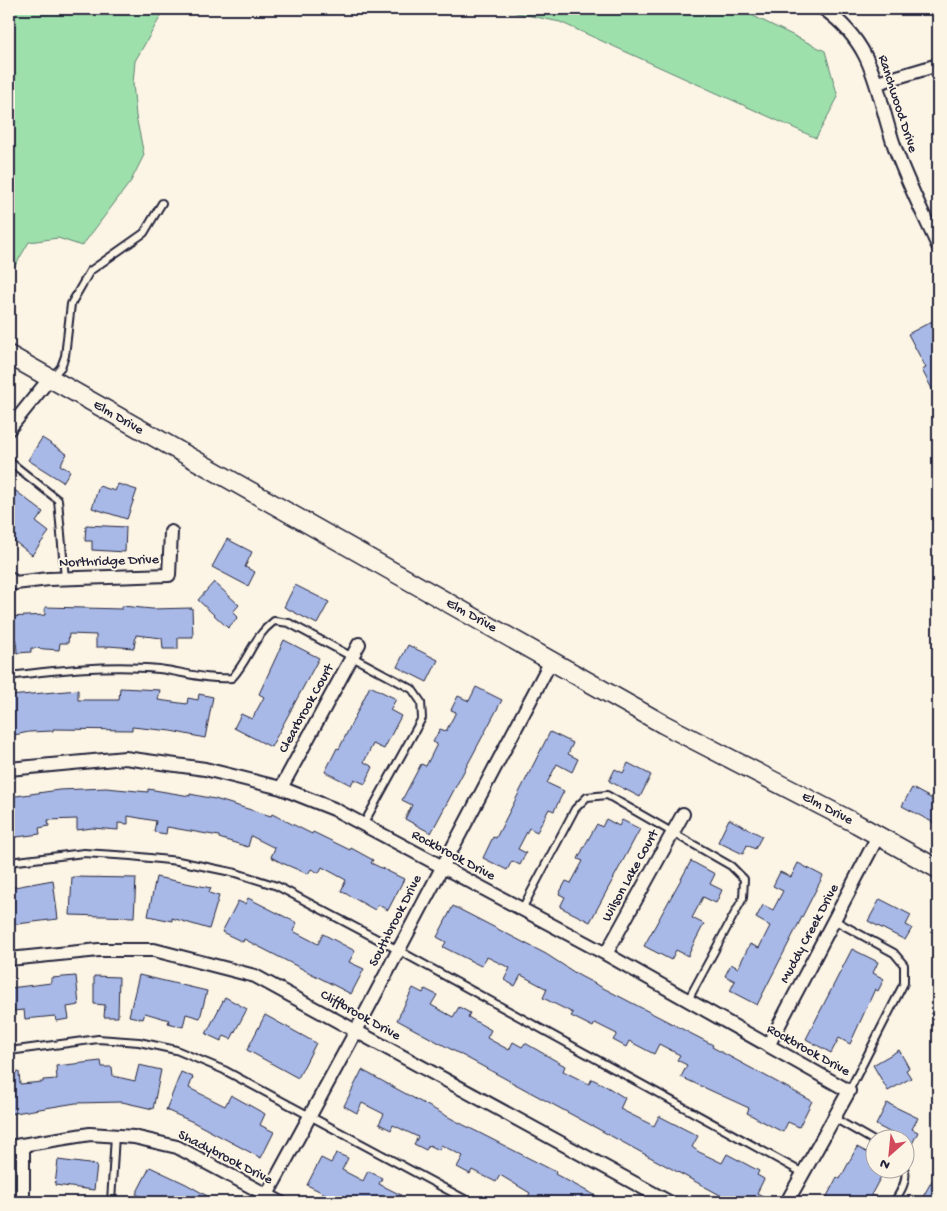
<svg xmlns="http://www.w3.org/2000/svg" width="947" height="1211" font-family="'Gochi Hand',sans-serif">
  <rect width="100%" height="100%" fill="#fcf5e5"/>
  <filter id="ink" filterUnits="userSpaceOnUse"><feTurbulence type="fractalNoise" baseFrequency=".02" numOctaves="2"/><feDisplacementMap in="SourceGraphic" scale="10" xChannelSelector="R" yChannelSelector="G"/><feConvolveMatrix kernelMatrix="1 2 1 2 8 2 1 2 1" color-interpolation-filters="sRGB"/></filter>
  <g filter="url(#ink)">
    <path fill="#9ee0ab" stroke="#608173" d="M9,9h156l-30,52 -2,22 3,33 8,39 -13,26 -49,65 -24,-8 -29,4 -20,34z
      M497,9h242l86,42 13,46 -22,41 -256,-116z"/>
    <path fill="#a8b9e8" stroke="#22223b" d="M938,318v82l-16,-30 4,-2 -18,-34z
      M42,438l25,16 -7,11 10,6 -7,11 -35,-22z
      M118,484l19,6 -10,29 -35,-11 7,-22 16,5z
      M16,491l27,21 -7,10 13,10 -17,23 -23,-18v-37z
      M86,525l40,2 -1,25 -33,-2v-9h-7z
      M227,539l25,13 -7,15 10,5 -7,14 -36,-19z
      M214,582l25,23 -6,7 5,5 -10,11 -30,-28z
      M295,585l34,17 -12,22 -33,-17z
      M122,606l30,3 40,-1 1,29h-15v12h-15l-1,-11 -26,-3 -2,13 -26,-2v1h-12v-12l-27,-1 -1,9h-8l-1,7 -28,-2v4l-14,1 -1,-13h-7v-23l36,-2v-8l77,2z
      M284,640l35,18 -48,89 -37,-19 7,-14 11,5 12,-22 -5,-3z
      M408,645l30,15 -11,22 -30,-15z
      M370,686l26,13 -6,11 11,6 -17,33 -11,-5 -9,18 9,5 -8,17 -11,-5 -3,6 -26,-13 12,-24 2,1z
      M476,687l26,13 -71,133 -26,-14 7,-14 -10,-5 19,-36 5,2 11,-22 -4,-2 7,-13 6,2 10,-19 -5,-2 7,-14 11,5z
      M120,688l40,2 -2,10 29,4 1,-6 10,2 1,-6 14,3 -8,41 -34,-7 -39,-4v3l-79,-1v2l-24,1 -20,4v-40l69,-6v10h41z
      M550,732l23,11 -5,11 10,5 -6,13 -15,-8 -10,19 17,8 -10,20 -5,-2 -12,23 -8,-4 -11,21 8,4 -6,12 -8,-4 -5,9 -24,-12 10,-21 3,1z
      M628,763l23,12 -11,22 -31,-16 6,-12 8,4z
      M106,788l42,4v-3l42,7v-2l25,5 56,17 1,-2 40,20 1,-2 37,18 1,-2 22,12 -2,3 33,16 -16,31 -10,-5 -3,5 -34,-19 5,-11 -24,-13 -3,6 -8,-4 -3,5 -26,-11 -11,-6 4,-9 -24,-12 -3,11 -29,-9v-2l-52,-9 -1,7 -12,-2 2,-11 -28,-5v8l-10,-1v7l-26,-2 -15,2v-11l-29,1 1,6 -10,2 1,6 -31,4v-41l50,-7z
      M912,788l26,14v12l-4,9 -32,-17z
      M606,819l13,7 3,-6 18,9 -50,93 -30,-15 5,-10 -6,-3 7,-13 5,2 12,-22 -5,-2 7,-14 12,-21 5,3z
      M729,819l33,17 -7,13 -8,-4 -4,9 -25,-12z
      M691,861l24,13 -5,10 12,6 -6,13 -13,-6 -11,21 12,6 -10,19 -6,13 -12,-6 -5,10 -27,-14z
      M798,863l25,13 -66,129 -27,-14 5,-10 -10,-5 6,-12 7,4 12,-24 9,4 11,-22 -14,-8 7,-13 10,5 10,-19 -10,-5 7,-14 11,5z
      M72,877l64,1 -2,39 -64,-2z
      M156,877l55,11 -2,5 10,3 -10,33 -37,-11v3l-24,-5z
      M53,880l5,39 -49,6v-37z
      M248,898l49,25 -4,8 25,13 5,-10 32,17 -6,11 15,7 -13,25 -107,-55 -1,3 -21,-10 16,-31 7,3z
      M880,899l31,16 -5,10 6,3 -7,12 -37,-19z
      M453,906l93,48 34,22 133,69 -1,2 100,54 -13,26 -11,-5 -5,10 -12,-6 -24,-13 2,-5 -68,-31 6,-12 -10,-5 3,-5 -21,-11 -5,10 -25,-13 -3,6 -13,-7 4,-6 -22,-11 -2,4 -22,-11 2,-3 -30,-15 4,-9 -26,-14 -6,11 -11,-6 6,-12 -23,-11 -6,9 -38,-19 3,-5 -9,-5z
      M852,949l26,13 -5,11 11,6 -6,12 -3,-2 -25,55 -11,-6 -8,15 -25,-14z
      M139,975l68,16 -7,27 -14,-4 -3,13 -15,-4 1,-3 -24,-7 -2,6 -14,-3z
      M76,976l3,29 -12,2 2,12 -13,2 -1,-5 -30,3 -1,-9 -11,1 -3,-23 41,-5v-5z
      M94,976l25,1 -1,40h-14l1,-12 -11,-1z
      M413,988l10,5 2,-4 12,6 -6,10 22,12 6,-10 11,6 -2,4 23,13 -4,8 22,12 4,-8 9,5 3,-4 40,23 -2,5 26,13 3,-5 12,6 21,13 -5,11 34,17 5,-10 39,20 -6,11 7,5 23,11 5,-9 32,17 -2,4 7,4 -7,14 17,9h-41l-336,-182z
      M225,997l22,12 -16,30 -7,-3 -3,5 -15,-7z
      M265,1015l51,28 -18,35 -51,-28z
      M899,1050l10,18 -3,2 5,8 -23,13 -15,-26z
      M101,1061l1,6h10l1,9 22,5 4,-16 22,5 -8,39 -31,-7 -46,1 -67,11v-41l10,-1 1,12 23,-2v-2l14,-1 -1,-13z
      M362,1070l92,50 102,52 -1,2 52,28h-82l5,-9 -30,-18 -4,7 -24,-12 -2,4 -13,-7 6,-11 -22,-11 -2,5 -10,-5 -3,5 -12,-6 4,-7 -25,-12 -2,5 -12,-6 5,-10 -22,-11 -5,10 -13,-7z
      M181,1072l12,5 -4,11 36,18 6,-11 34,19 -5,11 14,7 -13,26 -68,-36 -27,-12z
      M887,1103l31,15 -6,11 6,3 -6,12 -36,-19z
      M857,1147l17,9v13l9,4 -12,22 14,7h-61l13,-25 3,2z
      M336,1153l12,5 -6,12 21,11 5,-10 14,7 -3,6 22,11 -4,7h-55l-35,-17 14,-27 10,5z
      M58,1160l39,5 -3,25 -39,-5z
      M150,1167l36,17 32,18h-41l-8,-5 -3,5h-13l-17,-8z
      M938,1170v32h-18z"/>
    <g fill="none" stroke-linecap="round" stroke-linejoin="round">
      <defs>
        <path id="lane" d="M51,378l10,-11 4,-11 6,-52 19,-33 54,-38 18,-30
          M9,461l49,39 7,79
          M9,676c48,-6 101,-12 150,-7 24,3 48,11 73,9 18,-20 20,-40 42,-57l15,2 123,66 9,13 1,16 -59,107
          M9,862l75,-9 47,3 47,5 58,12 41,13 121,64 405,223
          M522,909l53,-100 12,-12 20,-2 124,71 13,13 -1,19 -55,102
          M834,920l60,33 10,12v18l-55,108
          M9,1051l89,-12 41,3 37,8 48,20 246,132
          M834,1118l40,23
          M111,1202l4,-67
          M894,1202c6,-9 15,-23 10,-34"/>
        <path id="street" d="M824,9c54,39 51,83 71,139 12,34 28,65 43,98
          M877,83l61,-18
          M9,429l41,-51
          M9,578l6,5 34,-4 120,-4 2,-43
          M9,769l116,-11 80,11 76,19 53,21 272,145 243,137 -62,111
          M281,788l78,-144
          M606,954l77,-140
          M9,959l90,-9h55l101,26 414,226
          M768,1046l110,-210
          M9,1147l81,-13 44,3 43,10 103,55
          M267,1195l89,-164 195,-370
          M23,1202v-56"/>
        <path id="secondary" d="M9,355l654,369 194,100 81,45"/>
      </defs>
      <use href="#lane" stroke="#22223b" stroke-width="10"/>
      <use href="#street" stroke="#22223b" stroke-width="16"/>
      <use href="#secondary" stroke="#22223b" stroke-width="21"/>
      <use href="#lane" stroke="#fcf5e5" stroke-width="6"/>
      <use href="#street" stroke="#fcf5e5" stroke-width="12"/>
      <use href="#secondary" stroke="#fcf5e5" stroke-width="18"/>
    </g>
  </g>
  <g text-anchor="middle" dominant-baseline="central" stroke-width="4" stroke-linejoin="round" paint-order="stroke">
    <g font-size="14" fill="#22223b" stroke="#fcf5e5">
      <text transform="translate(897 104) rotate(72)">Ranchwood Drive</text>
      <text transform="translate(118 418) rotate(30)">Elm Drive</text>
      <text transform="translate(109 562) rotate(-2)">Northridge Drive</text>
      <text transform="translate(471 616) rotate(29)">Elm Drive</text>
      <text transform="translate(307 709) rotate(-61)">Clearbrook Court</text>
      <text transform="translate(827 809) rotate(28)">Elm Drive</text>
      <text transform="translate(453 856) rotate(28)">Rockbrook Drive</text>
      <text transform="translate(631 876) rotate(-61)">Wilson Lake Court</text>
      <text transform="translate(396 921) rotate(-63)">Southbrook Drive</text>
      <text transform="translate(810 934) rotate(-62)">Muddy Creek Drive</text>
      <text transform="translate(360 1016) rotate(29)">Cliffbrook Drive</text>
      <text transform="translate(808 1051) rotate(29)">Rockbrook Drive</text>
      <text transform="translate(225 1158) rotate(27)">Shadybrook Drive</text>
    </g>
  </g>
  <rect width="947" height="1211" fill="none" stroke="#fcf5e5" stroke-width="30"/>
  <rect x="15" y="15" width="917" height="1181" fill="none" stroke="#22223b" stroke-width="2" filter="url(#ink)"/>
  <g transform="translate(890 1154) rotate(207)"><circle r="24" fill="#fcf5e5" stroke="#a5a1a1"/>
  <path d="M0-4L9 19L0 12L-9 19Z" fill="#d1495b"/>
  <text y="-8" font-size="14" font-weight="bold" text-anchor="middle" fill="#22223b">N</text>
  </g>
</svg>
